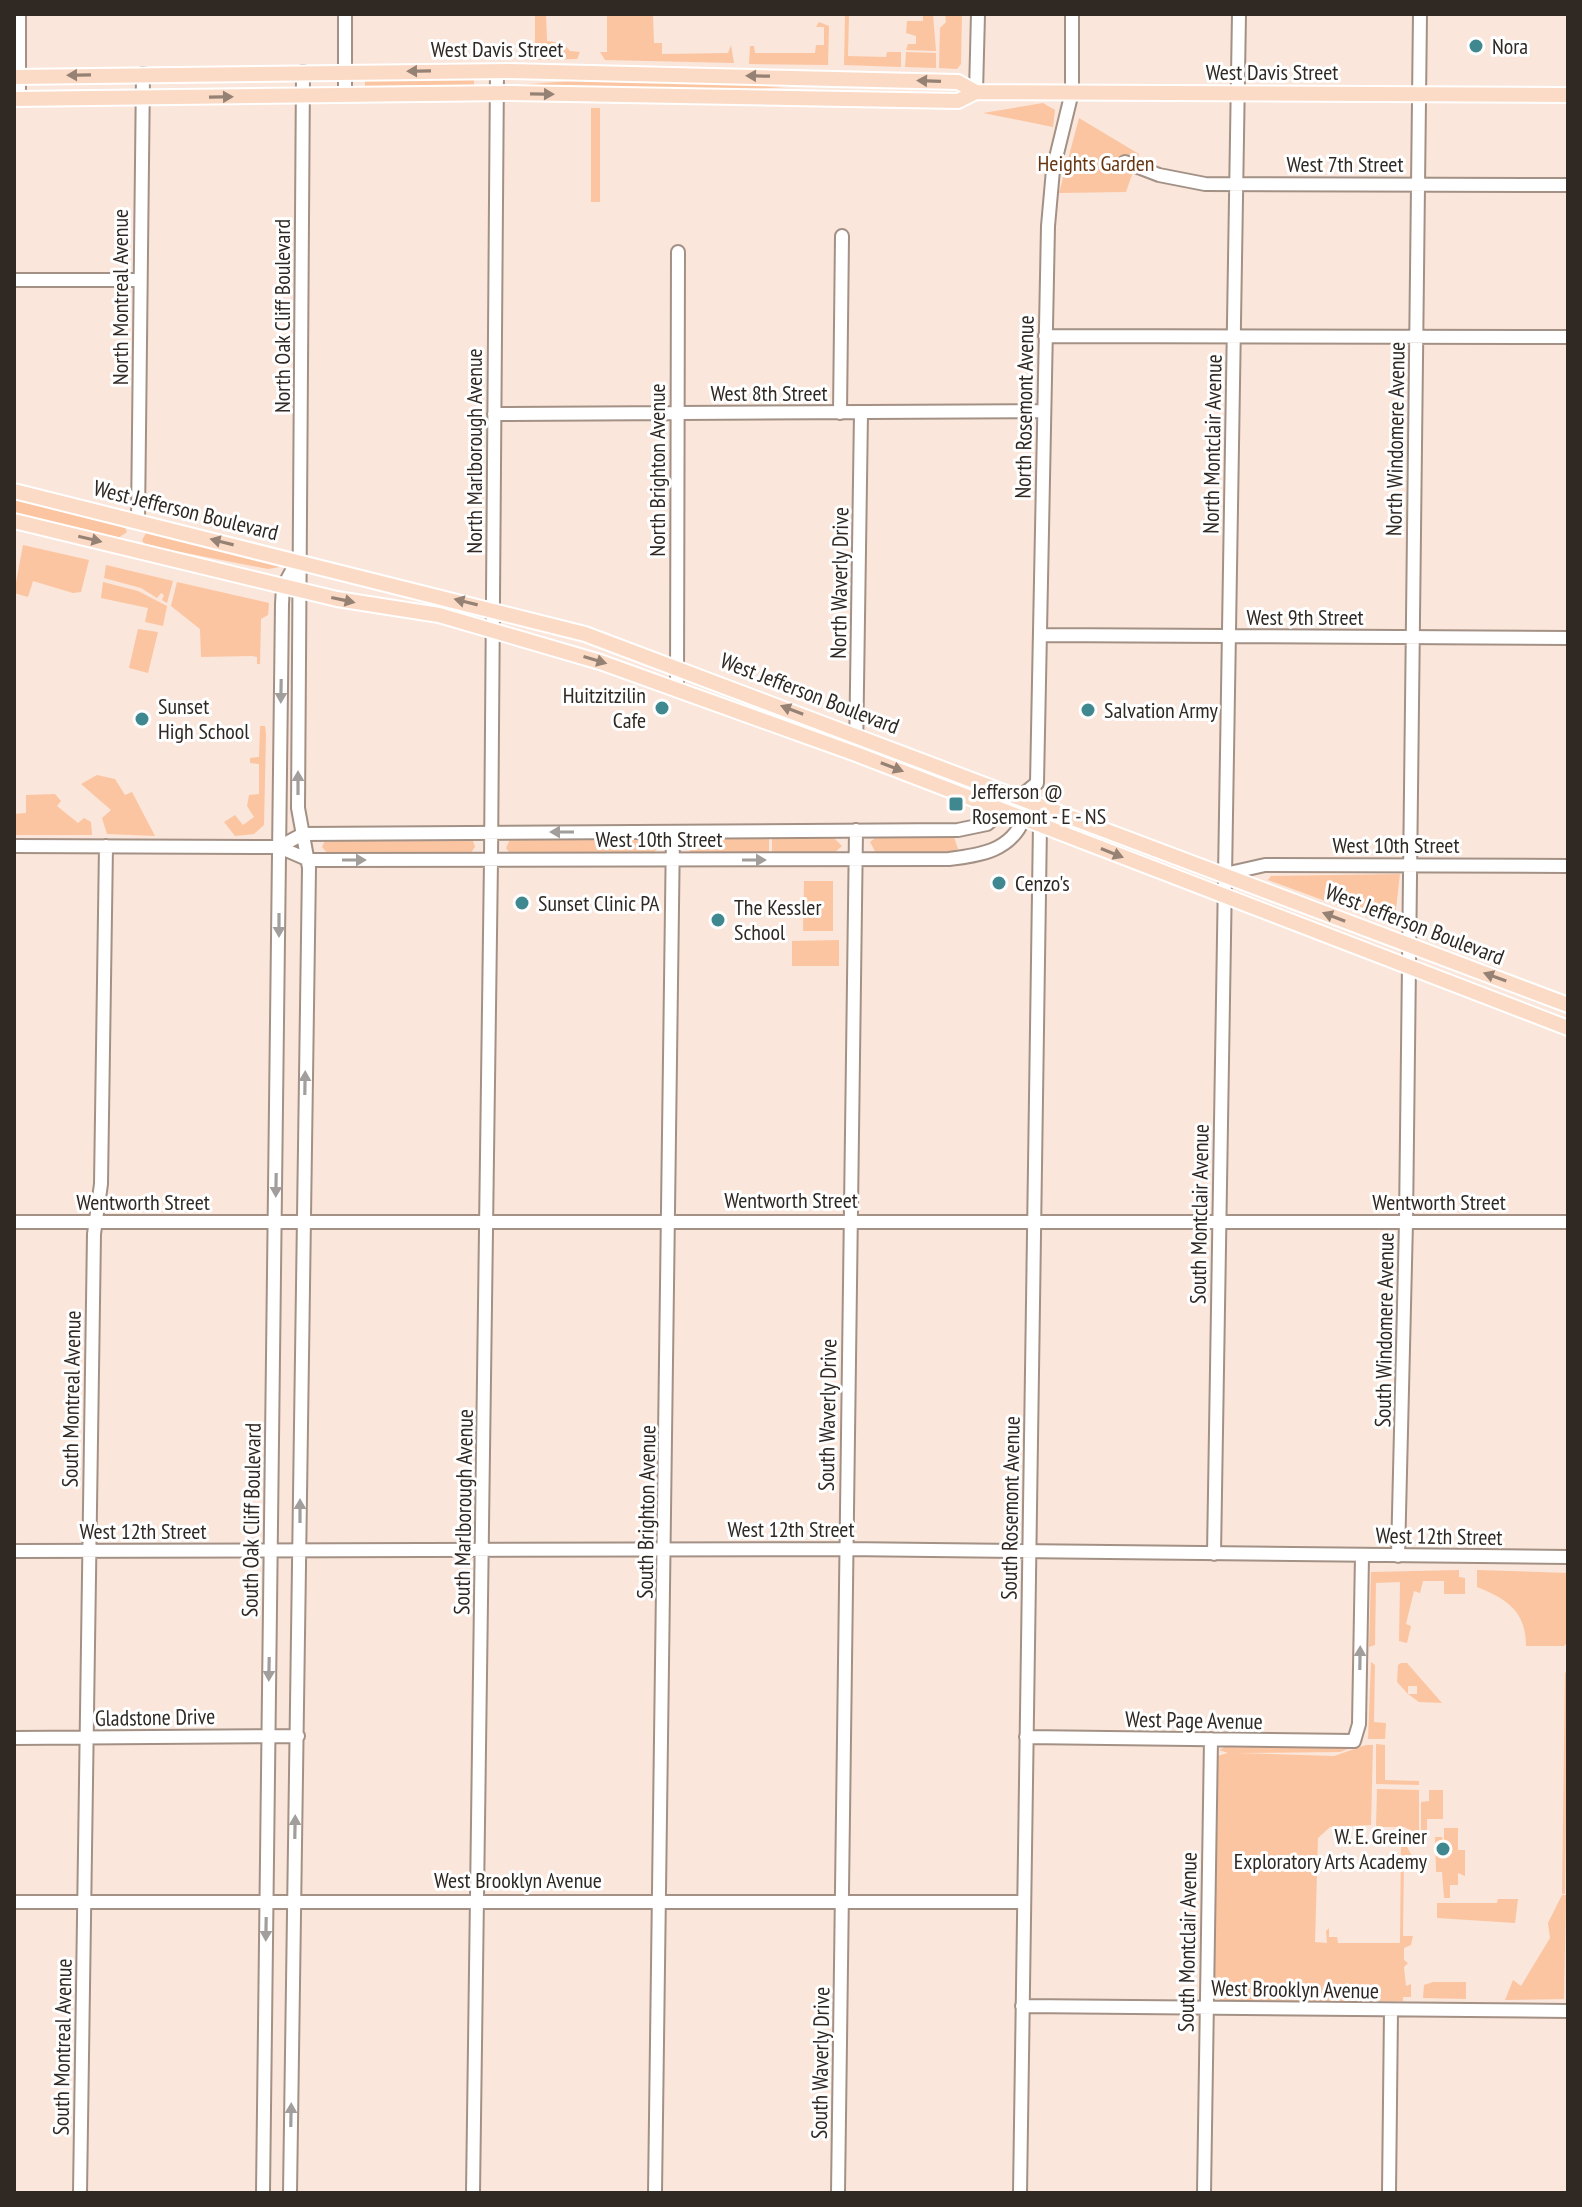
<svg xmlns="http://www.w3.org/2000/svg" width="1582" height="2207" font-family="'PT Sans Narrow',sans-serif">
  <rect width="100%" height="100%" fill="#fae6da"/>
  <path fill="#fcc5a1" d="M535,14h11l1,27 16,2 7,8 10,1 -3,7 -42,1z
    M607,14h46l1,29h8v11l66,-1 3,-8 3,18 -129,-3 -5,-8h7z
    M845,14h4l-1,42 38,1 1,-5h14v15l-57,-2z
    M923,14h10l3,37 -30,-1 2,-6h8v-8l-10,-3 1,-12h16z
    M945,14h17l-1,50 -4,5 -18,-1 1,-40 6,-6z
    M819,22l10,4 -1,39 -79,-1 1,-18h4l1,7h60l1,-8h8v-18h-8z
    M906,52l30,1v15l-31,-1z
    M474,79v6l-109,1v-6z
    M597,79l221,6 -64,4 -235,-4z
    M1043,103l12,7 -2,17 -70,-14z
    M591,108h9v94h-9z
    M1079,118l60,36 -13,38 -67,1z
    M14,499l110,26 3,7 -9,6 -104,-24z
    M148,530l126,31 6,6 -12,2 -123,-24 -3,-5z
    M23,545l66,15 -8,32 -8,1 -40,-12 -5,16 -14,-4z
    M106,565l67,16 -6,22 -5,-3 2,-5 -3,-2 -4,5 -16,-10 -37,-10z
    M103,582l35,9 29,15 -4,20 -18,-4 3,-14 -47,-10z
    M177,582l92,21 -1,12 -7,4 -1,45h-3v-7l-6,-1 -50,1 -1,-28 -29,-23z
    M138,629l20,3 -10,41 -19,-5z
    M260,726h5l1,8 -2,91 -10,9 -19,2 -11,-14 11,-7 8,10 11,-8 -7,-11 2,-11 10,-1v-30l-9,-1v-5l9,-1z
    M97,775l18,4 10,16 7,-3 23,44 -48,-2 -5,-16 9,-8 -30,-26z
    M55,794l6,7 -4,5 21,17 6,-5 7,4 1,13h-78v-21l12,-1v-18z
    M879,835l75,2 4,12 -9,5 -73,-1 -6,-11z
    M696,837h73v17l-78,-1 -3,-7z
    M772,837h61l9,9 -9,8h-61z
    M326,838h146l3,9 -5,7h-142l-6,-7z
    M652,838l7,4 -5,12 -143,1 -5,-7 4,-9z
    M1400,874l-6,52 -126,-46 3,-4z
    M804,881h29v50h-30z
    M839,940v26h-47v-25z
    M1459,1570v7l6,1v16h-21v-13h-21l-3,12 -6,-2 -8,33 5,2 -4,17 -8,-2 1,-59 -24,1 -1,62 -6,2 2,-75z
    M1477,1570l91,3v69l-4,4h-38c0,-35 -19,-47 -49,-59z
    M1371,1662l4,3 -1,57 12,1 -1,16h-17z
    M1401,1663h6l35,40 -23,-1 -11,-8h9v-8h-9v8l-11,-12 1,-17z
    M1568,1670l-3,224h-3l3,-221z
    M1376,1744l9,1v35l34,1v4l-43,-1z
    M1366,1745h7l-2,80 -41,2 -12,11 -3,104 12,1 -1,-12 3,-3v9h8l1,6h62l1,-101 4,1 8,15 -9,1 -1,77h10l-2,9 -7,3v12l4,3 -4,4 2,19 5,-2v13h-8v4h-183l-1,-13 -5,7 3,-239 11,-3 -9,-3 6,-3 126,1 -11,4 -104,1 98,3z
    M1377,1789l42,1v44l-15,-7h-28z
    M1429,1790h14v29h-16v12h-6v-29l8,-1z
    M1444,1828h14v22h7v26l-7,-3v12h-8v13h-6l-2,-26h-6l-1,-35h7l2,7z
    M1562,1895h4l-2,104 -59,1 8,-20 8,6 29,-48 -2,-15z
    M1498,1899h20l-3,24 -78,-5v-15h60z
    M1433,1982h33v17l-43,-1 1,-13z"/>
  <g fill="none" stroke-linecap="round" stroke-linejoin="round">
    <defs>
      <path id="minor" d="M976,92l2,-78
        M345,95v-81
        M19,99v-85
        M1125,162l34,13 46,9 363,1
        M14,280h126
        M1045,336l523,1
        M840,413l2,-177
        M494,414l550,-3
        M138,521l5,-447
        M1042,635l526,3
        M677,688l1,-436
        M856,754l5,-341
        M14,846l265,1 30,13 640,-1c32,-4 62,-8 75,-41
        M279,847l24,-13 655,-4 29,-6 50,-41 11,-557 5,-56 19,-78v-78
        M1225,874l40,-9 303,1
        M14,1222h1554
        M14,1551l831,-2 723,8
        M1214,1554l25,-1540
        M1398,1556l8,-334 14,-1208
        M1026,1737l328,4 5,-17 3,-168
        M14,1738l284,-2
        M14,1902h1009
        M1022,2006l546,5
        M80,2193l14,-959 7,-50 5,-338
        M263,2193l19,-1589 1,-17 13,-24
        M290,2193l19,-1325 -11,-60 5,-736
        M473,2193l18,-1333 6,-789
        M655,2193l18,-1361
        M838,2193l18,-1363
        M1020,2193l20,-1369
        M1204,2193l7,-454
        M1389,2193l2,-183"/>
      <path id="major" d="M14,77l495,-6 449,11 18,10
        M14,99l496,-6 448,8 18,-9 592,3
        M14,491l571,143 983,371
        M14,521l323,78 102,16 161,47 256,92 712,274"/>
    </defs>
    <use href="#minor" stroke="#a39186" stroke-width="16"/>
    <use href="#major" stroke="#fff" stroke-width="18"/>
    <use href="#minor" stroke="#fff" stroke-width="12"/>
    <use href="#major" stroke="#fcdbc6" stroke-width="14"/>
  </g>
  <defs><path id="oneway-solid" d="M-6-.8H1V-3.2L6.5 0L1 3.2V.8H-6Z" transform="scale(2)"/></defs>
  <g fill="#968274">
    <use href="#oneway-solid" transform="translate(419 71) rotate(179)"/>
    <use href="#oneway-solid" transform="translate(79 75) rotate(179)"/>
    <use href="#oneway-solid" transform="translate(758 76) rotate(-179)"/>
    <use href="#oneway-solid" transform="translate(929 81) rotate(-178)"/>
    <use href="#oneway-solid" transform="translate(542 94) rotate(1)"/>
    <use href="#oneway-solid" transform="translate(221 97) rotate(-1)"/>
    <use href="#oneway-solid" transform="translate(90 539) rotate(13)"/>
    <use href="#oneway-solid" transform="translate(222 542) rotate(-166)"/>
    <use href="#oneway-solid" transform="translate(343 600) rotate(12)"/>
    <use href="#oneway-solid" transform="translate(466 602) rotate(-166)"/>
    <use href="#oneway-solid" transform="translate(595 660) rotate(17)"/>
    <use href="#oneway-solid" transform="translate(792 710) rotate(-159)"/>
    <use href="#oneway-solid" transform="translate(892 767) rotate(21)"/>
    <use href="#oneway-solid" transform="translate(1112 853) rotate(22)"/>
    <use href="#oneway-solid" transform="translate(1334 917) rotate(-159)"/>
    <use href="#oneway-solid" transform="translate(1495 977) rotate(-160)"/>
  </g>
  <g fill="#a19e9c">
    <use href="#oneway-solid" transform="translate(281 691) rotate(91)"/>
    <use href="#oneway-solid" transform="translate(298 783) rotate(-90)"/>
    <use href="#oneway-solid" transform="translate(562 832) rotate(180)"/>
    <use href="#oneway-solid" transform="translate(354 860)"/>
    <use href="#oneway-solid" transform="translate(754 860)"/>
    <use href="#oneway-solid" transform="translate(279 925) rotate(90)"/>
    <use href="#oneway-solid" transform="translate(305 1083) rotate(-89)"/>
    <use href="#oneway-solid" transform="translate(276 1185) rotate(91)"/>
    <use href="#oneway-solid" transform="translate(300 1511) rotate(-90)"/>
    <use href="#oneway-solid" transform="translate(1360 1658) rotate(-89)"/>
    <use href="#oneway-solid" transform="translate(269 1669) rotate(91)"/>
    <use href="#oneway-solid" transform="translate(295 1827) rotate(-89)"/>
    <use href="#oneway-solid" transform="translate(266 1929) rotate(91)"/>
    <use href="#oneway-solid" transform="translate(291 2115) rotate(-89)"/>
  </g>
  <g fill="#40888f" stroke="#fff" stroke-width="3">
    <circle cx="1476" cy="46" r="8"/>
    <circle cx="662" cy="708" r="8"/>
    <circle cx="1088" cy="710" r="8"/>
    <circle cx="142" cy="719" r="8"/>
    <rect x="948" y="796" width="16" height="16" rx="4"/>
    <circle cx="999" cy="883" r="8"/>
    <circle cx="522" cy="903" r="8"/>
    <circle cx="718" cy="920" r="8"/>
    <circle cx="1443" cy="1849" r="8"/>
  </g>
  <g text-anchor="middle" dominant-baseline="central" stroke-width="6" stroke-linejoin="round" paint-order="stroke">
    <g font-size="22" fill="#2f2823" stroke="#fff" text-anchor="start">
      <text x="1492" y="46">Nora</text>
      <text x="646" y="695" text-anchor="end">Huitzitzilin<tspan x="646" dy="25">Cafe</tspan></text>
      <text x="158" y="706">Sunset<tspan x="158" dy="25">High School</tspan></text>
      <text x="1104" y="710">Salvation Army</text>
      <text x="972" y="791">Jefferson @<tspan x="972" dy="25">Rosemont - E - NS</tspan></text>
      <text x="1015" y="883">Cenzo's</text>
      <text x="538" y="903">Sunset Clinic PA</text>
      <text x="734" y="907">The Kessler<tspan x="734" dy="25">School</tspan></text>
      <text x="1427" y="1836" text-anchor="end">W. E. Greiner<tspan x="1427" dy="25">Exploratory Arts Academy</tspan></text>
    </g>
    <g font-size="22" fill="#2f2823" stroke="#fff">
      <text x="497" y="49">West Davis Street</text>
      <text x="1272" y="72">West Davis Street</text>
      <text x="1345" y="164">West 7th Street</text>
      <text transform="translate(120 297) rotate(-90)">North Montreal Avenue</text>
      <text transform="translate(282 316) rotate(-90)">North Oak Cliff Boulevard</text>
      <text x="769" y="393">West 8th Street</text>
      <text transform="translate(1024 407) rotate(-89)">North Rosemont Avenue</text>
      <text transform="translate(1395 439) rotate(-89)">North Windomere Avenue</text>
      <text transform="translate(1212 444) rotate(-89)">North Montclair Avenue</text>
      <text transform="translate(474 451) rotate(-90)">North Marlborough Avenue</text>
      <text transform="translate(657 470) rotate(-90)">North Brighton Avenue</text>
      <text transform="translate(186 510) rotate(14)">West Jefferson Boulevard</text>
      <text transform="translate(839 583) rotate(-89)">North Waverly Drive</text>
      <text x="1305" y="617">West 9th Street</text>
      <text transform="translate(810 693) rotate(21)">West Jefferson Boulevard</text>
      <text x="659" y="839">West 10th Street</text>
      <text x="1396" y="845">West 10th Street</text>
      <text transform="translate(1415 924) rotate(21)">West Jefferson Boulevard</text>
      <text x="791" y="1200">Wentworth Street</text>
      <text x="143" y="1202">Wentworth Street</text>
      <text x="1439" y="1202">Wentworth Street</text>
      <text transform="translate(1199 1214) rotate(-89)">South Montclair Avenue</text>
      <text transform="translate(1384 1330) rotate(-89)">South Windomere Avenue</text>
      <text transform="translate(71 1399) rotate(-89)">South Montreal Avenue</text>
      <text transform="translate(827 1415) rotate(-89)">South Waverly Drive</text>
      <text transform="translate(1010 1508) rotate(-89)">South Rosemont Avenue</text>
      <text transform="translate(463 1512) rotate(-89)">South Marlborough Avenue</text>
      <text transform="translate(646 1512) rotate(-89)">South Brighton Avenue</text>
      <text transform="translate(251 1520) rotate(-89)">South Oak Cliff Boulevard</text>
      <text x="791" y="1529">West 12th Street</text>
      <text x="143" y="1531">West 12th Street</text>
      <text transform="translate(1439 1536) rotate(1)">West 12th Street</text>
      <text transform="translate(155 1717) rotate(-1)">Gladstone Drive</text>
      <text transform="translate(1194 1720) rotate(1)">West Page Avenue</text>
      <text x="518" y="1880">West Brooklyn Avenue</text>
      <text transform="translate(1187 1942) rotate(-89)">South Montclair Avenue</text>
      <text transform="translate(1295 1989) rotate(1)">West Brooklyn Avenue</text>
      <text transform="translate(62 2047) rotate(-89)">South Montreal Avenue</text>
      <text transform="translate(820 2063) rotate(-89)">South Waverly Drive</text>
    </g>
    <g font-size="22" fill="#683712" stroke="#fff">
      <text x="1096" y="163">Heights Garden</text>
    </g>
  </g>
  <rect width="1582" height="2207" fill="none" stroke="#2f2823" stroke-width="32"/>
</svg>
